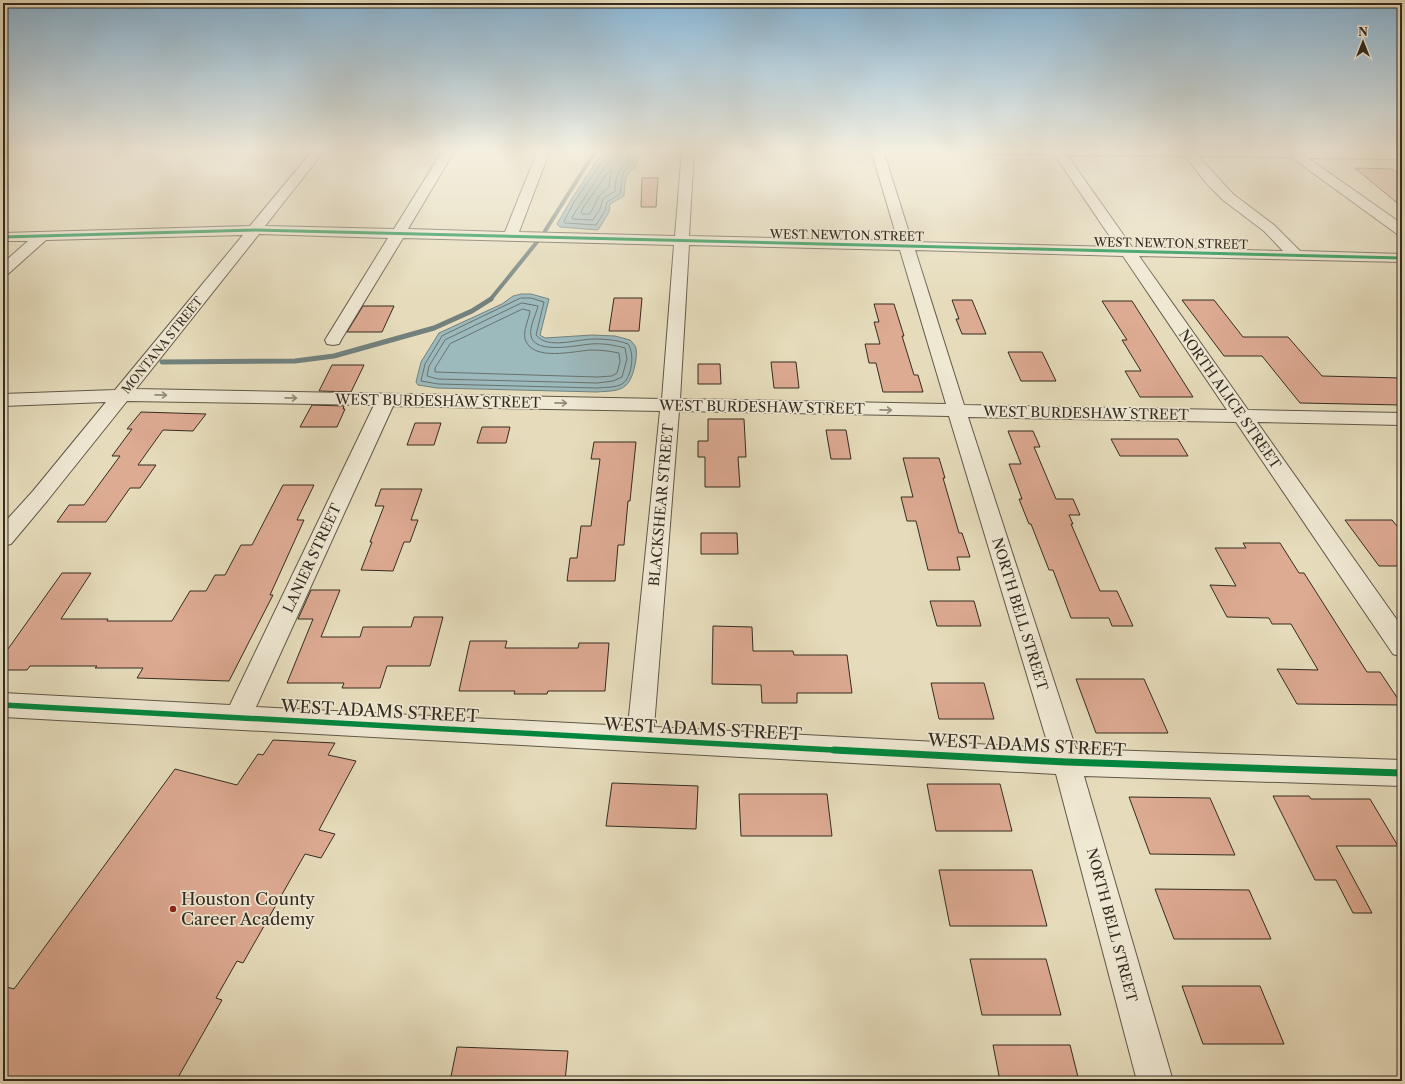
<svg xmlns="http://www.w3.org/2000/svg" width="1405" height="1084" font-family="'Libre Caslon Text',serif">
  <rect width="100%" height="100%" fill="#e6dcbb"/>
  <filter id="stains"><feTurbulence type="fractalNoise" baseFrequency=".005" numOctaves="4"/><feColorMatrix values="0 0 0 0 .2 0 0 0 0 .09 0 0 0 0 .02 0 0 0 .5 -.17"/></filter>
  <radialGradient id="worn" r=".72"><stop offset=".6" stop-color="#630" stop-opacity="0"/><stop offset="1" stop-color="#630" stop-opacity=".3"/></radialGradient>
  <path fill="#9cb9bc" stroke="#72817e" d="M606,150h33v6l-4,12c-11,6 -10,16 -11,28l-14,8 -1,8 -11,18 -38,-3 -3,-3 14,-24 31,-47z
    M521,294h10l18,5 -9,36 5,3 47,-3 23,1 15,4c2,2 5,5 6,8 2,9 -3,33 -11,38 -7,6 -19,5 -28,6l-160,-4 -19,-3 -2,-3 5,-20 18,-29 63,-29 11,-8z"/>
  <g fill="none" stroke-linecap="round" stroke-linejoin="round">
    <path stroke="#68726e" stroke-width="1" d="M608,150v3l-34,49 -10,19 1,2 31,2 9,-14 2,-9 13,-8 3,-21 10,-12 2,-11
      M613,150l-1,6 -40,61 1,2 20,1 7,-11 3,-10 12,-8c1,-16 2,-19 14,-30l1,-11
      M611,171l-2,16 -10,9 -9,18h-8l-1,-2 2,-4 25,-36z
      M521,298h10l13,4 -8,33c12,15 41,4 58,4 12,0 23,1 34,5 7,9 4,34 -6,40 -7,4 -17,3 -25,4l-159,-4 -17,-3 4,-17 17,-28z
      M522,303l16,3c-2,9 -9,21 -7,30 4,19 47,9 60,8 11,-1 23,1 34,4l2,11 -5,18 -9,4 -16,2 -159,-4 -11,-3 2,-10 16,-26z
      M523,309l7,2c-1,8 -7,19 -5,28 7,23 49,12 66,11 9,0 19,1 28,3l1,9 -3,11 -5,3 -15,1 -162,-5v-4l15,-24z"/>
    <path stroke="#72817e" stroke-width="4" d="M545,231l51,-81
      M490,300l47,-58"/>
    <path stroke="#72817e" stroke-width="5" d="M162,362l133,-1 39,-5 100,-28 38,-17 19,-12"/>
  </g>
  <path fill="#ddaa92" stroke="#342c21" d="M1355,168l37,1 10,8v30z
    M642,178h16l-2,29h-15z
    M614,298h28l-3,33h-30z
    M952,300h20l14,34h-24l-6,-15h3z
    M1182,300h32l29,37h45l34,39 80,2v27l-102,-2 -38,-47h-38z
    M1102,301h30l61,96h-53l-15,-26h16l-19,-31h5z
    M874,304h20l10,32h-2l12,39h4l5,17h-40l-7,-29h-7l-4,-19h15l-6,-22h5z
    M363,306h31l-12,26h-35z
    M1008,352h34l14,29h-35z
    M771,362h25l3,26h-25z
    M698,364h22l1,20h-23z
    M332,365h32l-13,27 -32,-1z
    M312,405l32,1 -1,3h2l-8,18h-37z
    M141,412l65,2 -13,17 -30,-1 -25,35h18l-16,23h-10l-24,34h-49l12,-17h15l36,-49h-8l20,-27h-5z
    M708,419h36l2,38h-8l2,30h-35v-30h-7v-16h10z
    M415,423h26l-7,22h-27z
    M482,427h28l-4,16h-29z
    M826,430h20l5,29h-20z
    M1008,431h25l7,16h-6l22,52h17l7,16h-11l4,9h-2l29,67h17l16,35h-21l-3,-8h-38l-18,-48h-4l-18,-46h-2l-10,-25h3l-13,-35h12z
    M1111,439h67l10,17h-68z
    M594,442h42l-6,59h-2l-4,44h-6l-3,36h-48l3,-23h7l4,-32h10l9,-67h-9z
    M903,458h36l6,20h-2l16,55h3l8,24h-13l3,13h-32l-12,-49h-9l-6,-24h12z
    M283,485h31l-17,35h7l-34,75h3l-44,86 -92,-3 6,-10h-48l2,-2h-67l-3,4h-24v-14l59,-83h29l-30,46h47l-1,2h65l18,-30h16l9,-16h10l16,-30h11z
    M381,489h41l-11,31h7l-8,22h-6l-11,29 -32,-1 11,-28h-2l14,-36h-9z
    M1345,520h47l10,12v34h-23z
    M701,533h36l1,21h-37z
    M1243,543h37l19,30h5l63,99h13l22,33 -105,-1 -20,-35 41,1 -27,-46h-19l-3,-6 -42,-1 -17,-32 26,1 -21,-38h31z
    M311,590h29l-19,47h39l3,-10h48l3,-10h29l-13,49h-43l-7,22h-38l2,-5h-57l26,-64h-15z
    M930,601h44l7,25h-44z
    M713,626l39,1 1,24h40l1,4h53l5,38h-55v10h-35l-1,-18 -49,-1z
    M470,641h37l-2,7h73l1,-5h30l-4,48h-57l-1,3h-33l1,-3h-56z
    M1076,679h68l24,54h-72z
    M931,683h53l10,36h-55z
    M273,740l62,3 -7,12 28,6 -37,69 16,4 -14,24 -16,-4 -62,109 -6,-2 -21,37 6,2 -46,81h-173v-95l11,3 161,-220 62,16 21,-31 5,1z
    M612,783l86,3 -2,43 -90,-3z
    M927,784h73l12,47h-76z
    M739,794h88l5,42h-91z
    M1273,796h36l2,3h59l28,47h-62l36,67h-19l-17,-33h-21z
    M1129,797l81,1 25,57 -85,-1z
    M939,870h93l15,56h-97z
    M1155,889l94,1 22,49h-97z
    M970,959h76l15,56h-79z
    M1182,986h78l24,58h-81z
    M993,1045h77l9,36h-79z
    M457,1047l111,4 -3,30h-115z"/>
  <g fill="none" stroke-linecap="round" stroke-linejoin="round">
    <defs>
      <path id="minor" d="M313,150h12l-60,76 129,3 49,-79h12l-47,79 97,3 33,-82h12l-31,82 156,4 7,-86h12l-5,86 209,5 -27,-91h12l29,92 205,5 -63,-93h-62l-4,-1 -2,-3h311l105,1v8l-94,-1 94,66v11l-5,-1 -106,-77 -93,-1 35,38 41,31 26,26 102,3v8l-263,-6 109,154 154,3v12l-145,-3 145,205v30l-9,-3 -157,-232 -268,-5 108,332 326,11v26l-318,-10 89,305h-36l-81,-307 -1053,-57v-24l227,12 144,-300 -247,-4 -80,100 -36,43 -8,2v-22l30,-33 73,-89 -103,4v-12l112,-4 128,-155 -197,5 -38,34 -5,2v-13l25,-22h-25v-8l247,-7zM1067,155l118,1 22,28 16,16 41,31 19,20 -151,-4zM259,234l129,4 -63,102 2,4 6,1 6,-1 2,-4 62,-102 271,7 -12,154 -526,-10zM689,245l211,5 46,154 -266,-5zM915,250l208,6 104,154 -263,-5zM393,406l267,5 -32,315 -372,-19zM679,411l270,5 100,332 -395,-21z"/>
    </defs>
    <use href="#minor" stroke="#605848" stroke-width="2"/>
    <use href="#minor" fill="#efe8d3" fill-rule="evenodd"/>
    <defs>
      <path id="cycleway-far2" d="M3,237l252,-7 1147,28"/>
      <path id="cycleway-far1" d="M3,705l849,46"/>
      <path id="cycleway" d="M834,750l232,12 336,11"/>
    </defs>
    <use href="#cycleway-far2" stroke="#efe8d3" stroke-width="4.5"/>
    <use href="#cycleway-far1" stroke="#efe8d3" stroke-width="8"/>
    <use href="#cycleway" stroke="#efe8d3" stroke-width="10"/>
    <use href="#cycleway-far2" stroke="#00873e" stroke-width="3"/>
    <use href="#cycleway-far1" stroke="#00873e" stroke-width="5.5"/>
    <use href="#cycleway" stroke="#00873e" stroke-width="7"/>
  </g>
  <defs><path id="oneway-shaft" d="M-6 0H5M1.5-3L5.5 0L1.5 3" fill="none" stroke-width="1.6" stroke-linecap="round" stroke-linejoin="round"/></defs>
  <g stroke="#928a7a">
    <use href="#oneway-shaft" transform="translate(161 395) rotate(1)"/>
    <use href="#oneway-shaft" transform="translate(291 398) rotate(1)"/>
    <use href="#oneway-shaft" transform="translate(561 403) rotate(1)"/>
    <use href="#oneway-shaft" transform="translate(886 410) rotate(1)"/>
  </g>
  <linearGradient id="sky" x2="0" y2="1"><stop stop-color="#89b6d6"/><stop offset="0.5" stop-color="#f4efe0"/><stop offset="1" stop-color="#f4efe0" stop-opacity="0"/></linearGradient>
  <rect width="1405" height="301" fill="url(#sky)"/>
  <circle fill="#8f2418" stroke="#efe8d3" stroke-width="1.5" cx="173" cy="909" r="4"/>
  <g text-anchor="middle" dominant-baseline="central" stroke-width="3.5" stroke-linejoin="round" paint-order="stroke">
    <g font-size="12" fill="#342c21" stroke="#efe8d3">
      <text transform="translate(847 235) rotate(1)">WEST NEWTON STREET</text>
      <text transform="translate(1171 243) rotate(1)">WEST NEWTON STREET</text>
      <text transform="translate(162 345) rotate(-51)">MONTANA STREET</text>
    </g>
    <g font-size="14" fill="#342c21" stroke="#efe8d3">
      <text transform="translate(1230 399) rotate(55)">NORTH ALICE STREET</text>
      <text transform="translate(438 401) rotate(1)">WEST BURDESHAW STREET</text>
      <text transform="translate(762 407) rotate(1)">WEST BURDESHAW STREET</text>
      <text transform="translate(1086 413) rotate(1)">WEST BURDESHAW STREET</text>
      <text transform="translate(661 505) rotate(-85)">BLACKSHEAR STREET</text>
      <text transform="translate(312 558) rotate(-65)">LANIER STREET</text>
      <text transform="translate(1020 614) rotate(73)">NORTH BELL STREET</text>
      <text transform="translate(1112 925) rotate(75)">NORTH BELL STREET</text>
    </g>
    <g font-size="17" fill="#342c21" stroke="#efe8d3">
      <text transform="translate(380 711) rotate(3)">WEST ADAMS STREET</text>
      <text transform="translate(703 729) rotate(3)">WEST ADAMS STREET</text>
      <text transform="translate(1027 745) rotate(3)">WEST ADAMS STREET</text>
    </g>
    <g font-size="17" fill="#342c21" stroke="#efe8d3" text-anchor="start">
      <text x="181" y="899">Houston County<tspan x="181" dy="20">Career Academy</tspan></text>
    </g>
  </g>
  <rect width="1405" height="1084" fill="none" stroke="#e6dcbb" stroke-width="16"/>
  <rect x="4" y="4" width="1397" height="1076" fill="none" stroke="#342c21" stroke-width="2"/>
  <rect x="8" y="8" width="1389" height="1068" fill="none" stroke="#342c21"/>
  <g transform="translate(1363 42)" stroke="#efe8d3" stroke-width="3" paint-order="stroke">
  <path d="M0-3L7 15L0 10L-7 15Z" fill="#342c21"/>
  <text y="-6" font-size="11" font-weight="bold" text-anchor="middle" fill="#342c21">N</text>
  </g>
  <rect width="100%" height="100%" filter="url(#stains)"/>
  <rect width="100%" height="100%" fill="url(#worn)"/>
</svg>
